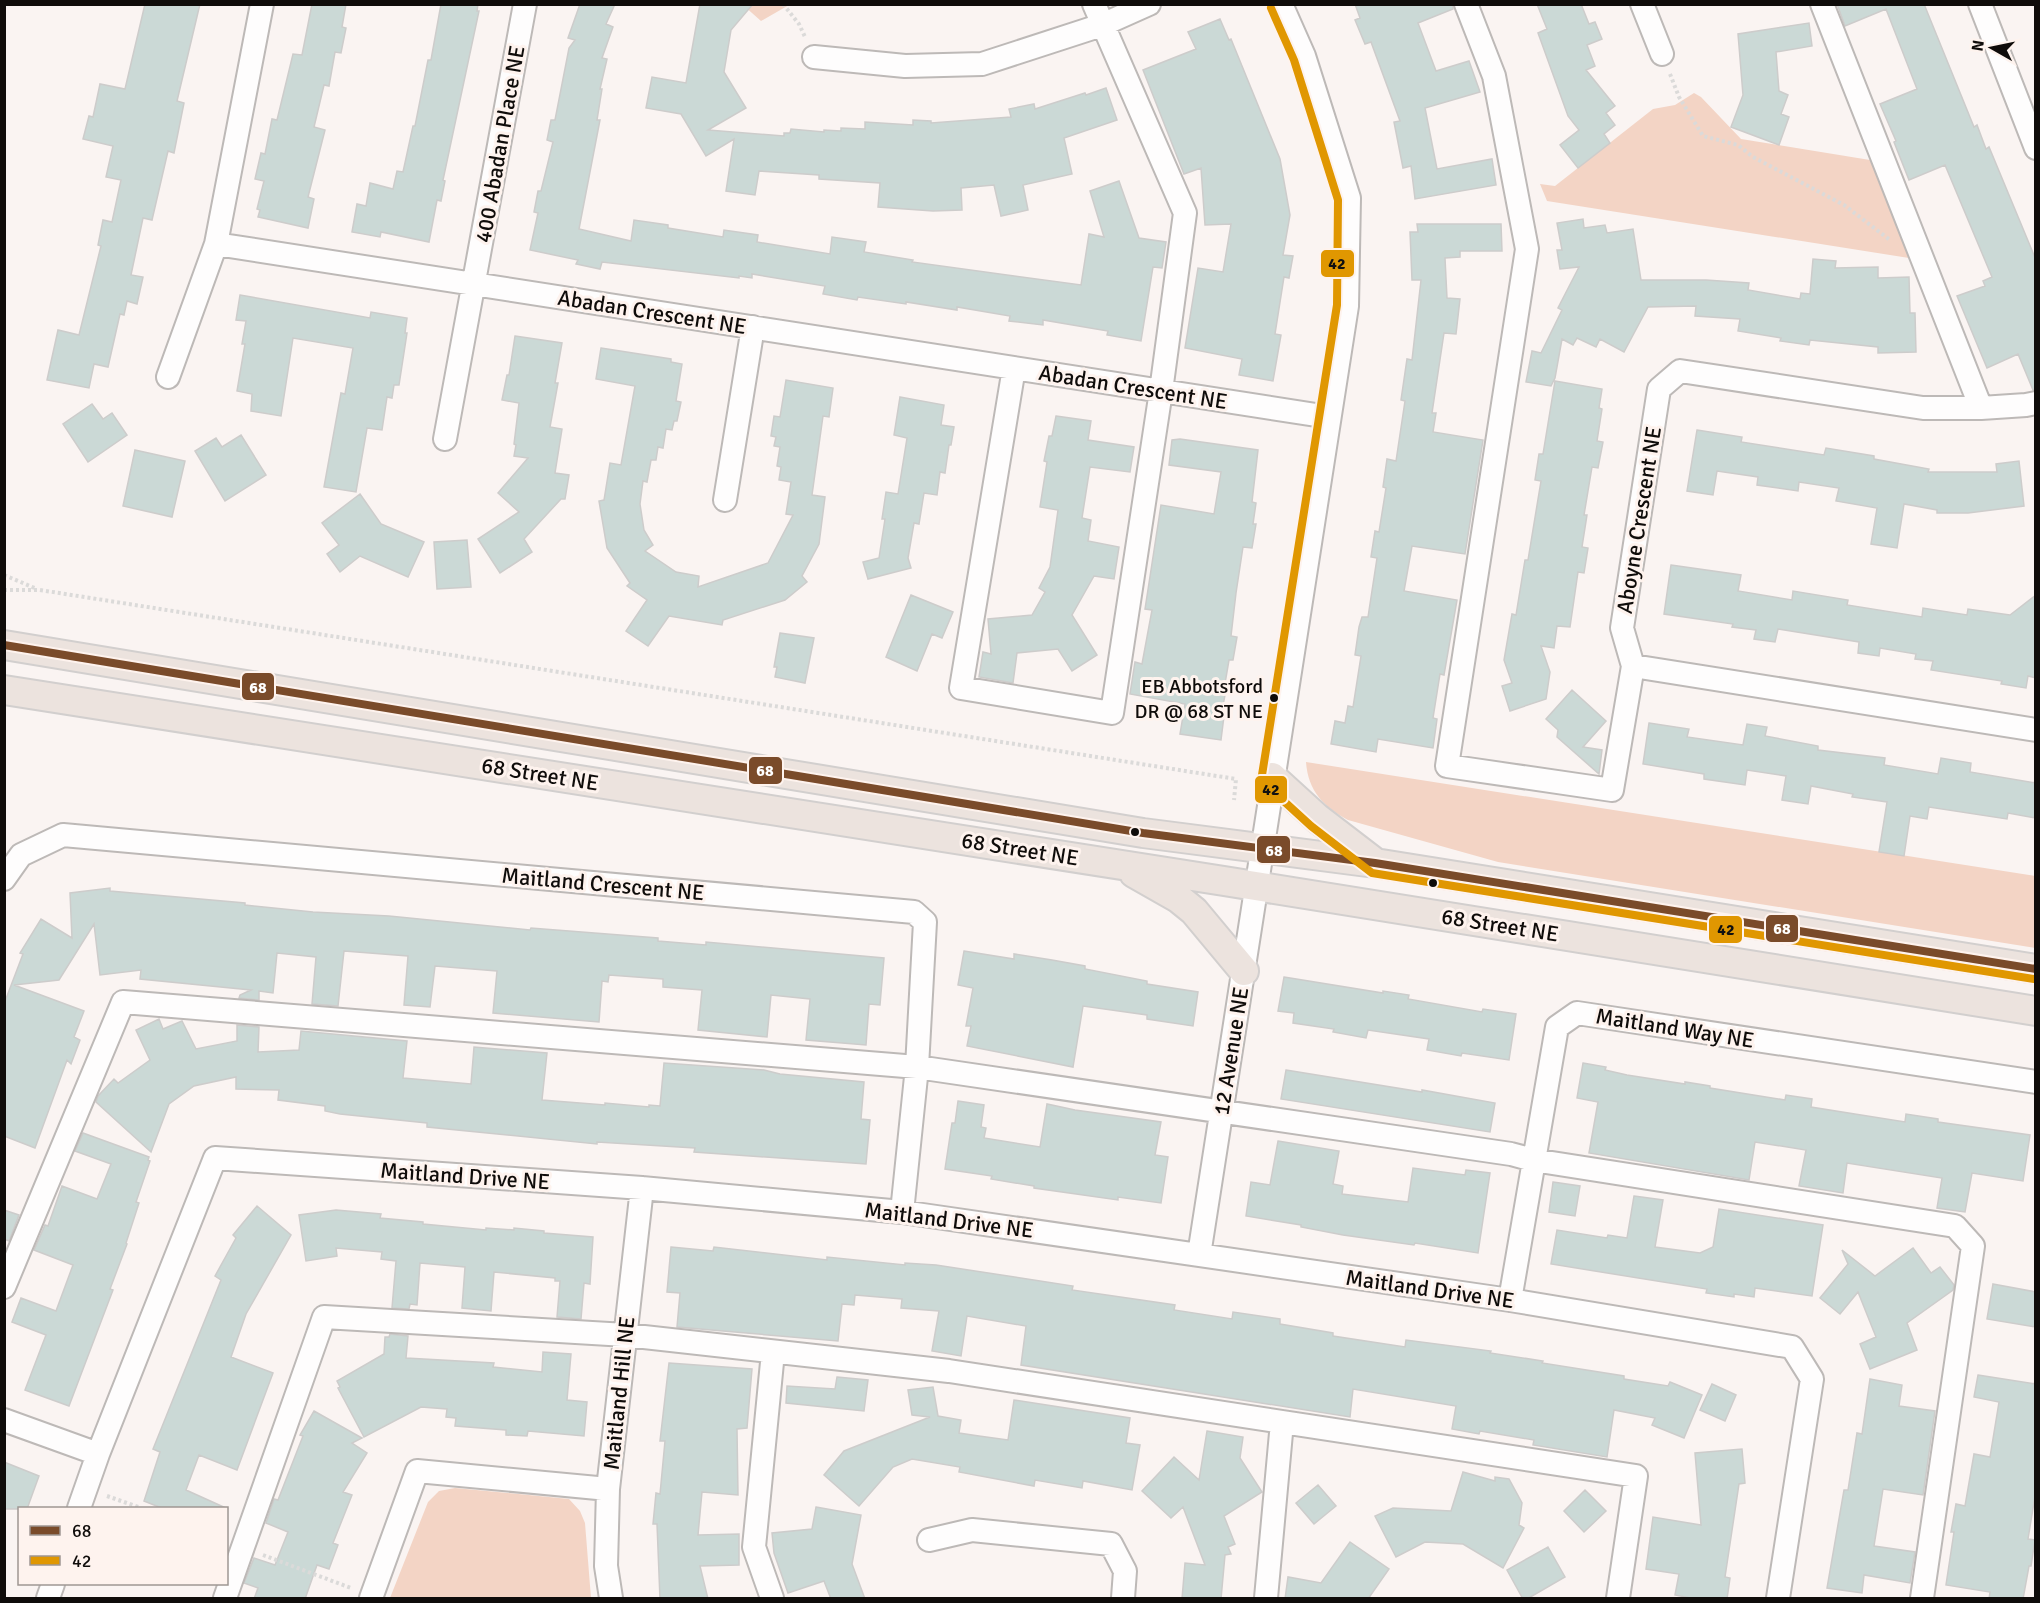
<svg xmlns="http://www.w3.org/2000/svg" width="2040" height="1603" font-family="Signika,sans-serif">
  <rect width="100%" height="100%" fill="#faf4f2"/>
  <path fill="#f3d4c5" d="M743,5h46l-28,16z
    M1694,93l7,4 40,42 129,21 39,98 -362,-57 -7,-17 15,2 98,-77 22,-4z
    M1306,762l729,114v72l-537,-86 -150,-42c-24,-13 -40,-29 -42,-58z
    M455,1488l114,11 11,12 5,12 6,75h-201l38,-96 11,-11z"/>
  <path fill="#cbd9d6" stroke="#cdcccb" stroke-width="1.5" d="M145,4h55l-23,97 7,2 -10,50 -6,-2 -16,69 -9,-2 -12,57 12,2 -6,27 -10,-3 -3,14 -4,-1 -12,53 -14,-3 -5,24 -42,-8 11,-50 21,5 22,-89 -3,-1 5,-25 9,2 9,-42 -15,-3 7,-31 -30,-7 6,-23 4,1 7,-33 25,5z
    M312,4h34l-4,23 4,1 -5,25 -6,-1 -6,34 -5,-1 -10,42 11,3 -17,67 6,2 -6,29 -50,-11 2,-7 -3,-1 7,-28 -9,-2 6,-26 4,1 7,-35 5,1 16,-66 9,1z
    M441,4h37l-1,7h2l-36,169 2,1 -4,20 -4,-1 -8,42 -48,-10 -1,5 -28,-5 5,-28 9,2 4,-23 23,6 4,-18 6,1 10,-46h2l13,-66h3z
    M580,4h35l-9,20 7,3 -11,31 5,1 -7,30h2l-5,31h3l-21,109 52,12 3,-21 34,5v3l55,9 1,-7 34,5 -1,7 73,12 2,-17 34,5 -2,10 49,8 -1,2 169,23 8,-51 15,3 -14,-46 29,-10 20,57 27,4 -4,26 -9,-1 -12,74 -34,-6 1,-4 -65,-11v5l-34,-4 1,-5 -53,-9v3l-51,-8v2l-48,-7 -1,3 -34,-6 2,-8 -73,-12v4l-13,-2v2l-137,-16 -2,7 -24,-5 2,-4 -48,-10 8,-37 -4,-1 4,-21h3l12,-49 -6,-2 4,-20h4l14,-72 6,-8 -7,-2z
    M700,4h53l-22,26 -7,42 22,36 -38,22 76,6v-3h6l1,-4 33,3v-2l17,1v-3l24,1v-7l48,3v-5l18,1v2l80,-6 -2,-8 25,-5 1,5 50,-16 1,2 20,-7 11,32 -53,18 8,36 -49,11 5,25 -27,6 -7,-31 -33,3 1,22 -29,1 -55,-4 2,-24 -61,-4v-4l-60,-4 -4,24 -29,-4 8,-52 -28,17 -25,-42 -35,-6 6,-31 34,6z
    M1355,4h98v5l-35,14 18,48 33,-10 11,31 -55,16 12,61 55,-10 4,26 -81,14 -4,-33 -8,2 -9,-46 6,-1 -29,-79 -6,2 -10,-24 5,-2z
    M1537,4h44l8,20 6,-2 7,17 -15,6 8,21 -9,4 29,36 -9,7 9,12 -11,9 6,9 -32,25 -18,-23 19,-15 -11,-14 -30,-83 9,-4z
    M1837,4h87l50,123 3,-2 9,24 3,-2 47,113v130h-3l-15,-36 -31,14 -30,-72 28,-10 -2,-5 9,-4 -47,-112 -36,15 -15,-38 2,-1 -16,-37 37,-15 -31,-80 -41,17z
    M1220,19l9,21 2,-1 49,120 10,56 -7,40 10,1 -4,22 -5,-1 -9,57 6,1 -8,46 -34,-6 3,-16 -57,-11 13,-80 25,4 8,-48 -26,1 -4,-57 -17,6 -41,-104 53,-21 -8,-17z
    M1809,23l3,23 -36,6 3,39 9,4 -7,19 8,3 -10,28 -48,-18 12,-32 -5,-61z
    M1583,219l1,9 21,-3 2,8 26,-4 8,51h65l43,3 -1,7 52,9 1,-6 9,1 3,-35 23,2 -1,7 43,-1v11l31,-1 1,36h5l1,39 -38,1v-6l-68,-7 -1,5 -29,-4 1,-3 -43,-7 2,-12 -45,-3 1,-10 -48,1 -24,45 -24,-13 -4,8 -19,-9 -4,7 -11,-6 -7,39 -4,8 -25,-4 6,-31 9,2 21,-43 -4,-2 21,-41 -19,2 -3,-19h5l-5,-27z
    M1417,224h84l1,27h-42v6l-15,1 2,40 13,1 -4,35 -12,-1 -12,80h4l-3,19 50,8 -18,114 -53,-8 -8,45 53,9 -13,75 -4,-1 -7,44 4,1 -4,29 -55,-9 -2,13 -45,-8 4,-23 10,2 3,-17 5,1 8,-51 -6,-1 4,-28 3,-10h6l9,-59 -6,-1 4,-26 4,1 7,-44 -3,-1 4,-28 9,2 9,-60 -4,-1 6,-41 5,1 9,-80h-9l-2,-48h8z
    M240,295l130,23 1,-6 36,6 -2,15h2l-8,52h-5l-2,13 -5,-1 -5,33 -15,-2 -11,64 -32,-5 17,-94 4,1 8,-46 -60,-10 -12,78 -30,-5 1,-17 -15,-3 8,-47h-3l4,-23 -10,-1z
    M515,336l47,7 -7,40h3l-8,44 12,2 -7,44 14,2 -4,24h-4l-37,40 8,13 -32,21 -22,-34 41,-27 -21,-19 30,-35 -14,-2 2,-11 -2,-1 5,-41 -17,-3 5,-25h2z
    M601,348l70,11v3l11,2 -6,37 5,1 -4,19h-3l-2,9 -6,-1 -3,19 -5,-1 -2,13h-5l-4,22 -4,-1 -3,23 4,26 9,15 -8,6 31,21 23,4 -1,11 70,-24 25,-48 -7,-1 5,-32 -12,-2 2,-13 -4,-1 3,-19 -6,-1 2,-9 -5,-1 3,-20 6,1 6,-37 47,8 -4,29 -6,-1 -11,79 13,2 -6,47 -17,32 5,6 -22,18 -62,20 -1,5 -53,-9 -21,30 -22,-15 21,-31 -20,-14 3,-3 -23,-35 -8,-47 5,-1 6,-37 11,2 14,-79 -39,-7z
    M1555,381l47,8 -3,19 3,1 -5,32 6,1 -5,26 -6,-1 -8,48h3l-5,32 6,1 -4,25 -6,-1 -8,55 -13,-1 -3,22 -13,-2 9,26 -4,27 -36,12 -8,-25 10,-3 -8,-23 8,-46 4,1 9,-55h3l13,-79 -6,-1 4,-26h4z
    M900,397l44,8 -3,20 13,2 -3,18h-2l-4,28 -5,-1 -3,23 -13,-2 -5,31 -5,-1 -6,35 3,10 -43,11 -5,-17 16,-4 6,-39h-3l4,-27 12,2 9,-56 -13,-3z
    M92,404l11,15 9,-6 15,22 -39,27 -25,-38z
    M1056,416l35,5 -3,19 46,7 -4,25 -40,-5 -8,51 9,2 -3,21 31,6 -5,32 -20,-3 -22,39 25,40 -25,16 -14,-22 -41,4 -4,30 -34,-6 4,-25 8,2 -3,-35 44,-4 13,-23 -6,-4 11,-21 8,-57 -18,-3 7,-45 -3,-1 5,-25h3z
    M1697,430l45,7 -1,5 83,13 2,-7 48,8v3l55,10 -1,3h69l-1,-8 23,-3 5,45 -56,7h-31v-3l-33,-6 -7,44 -26,-4 6,-36 -41,-7 3,-13 -40,-6 -1,9 -41,-6 1,-8 -41,-6 -4,24 -26,-4z
    M241,435l25,40 -41,26 -30,-50 21,-13 6,9z
    M1180,439l78,11 -6,52 4,1 -3,21h3l-4,24 -9,-1 -7,46 -5,43 6,1 -4,23h-4l-6,35h2l-4,21h3l-3,24 -41,-6 5,-30 -55,-10 5,-32 7,2 10,-54 -7,-1 16,-104 53,9 7,-42 -52,-7 3,-25z
    M135,450l50,11 -13,56 -49,-11z
    M360,494l21,30 43,18 -16,35 -48,-21 -20,16 -13,-18 12,-9 -17,-22z
    M467,540l4,47 -34,2 -3,-47z
    M1671,565l70,10 -3,16 54,9 1,-9 55,9 -1,5 75,12 1,-9 44,7 1,-6 42,6 26,-20v83l-8,-2 -2,12 -25,-4 1,-3 -71,-11 2,-9 -18,-2 1,-5 -36,-6 -1,8 -21,-3 1,-11 -81,-13 -3,13 -21,-3 2,-9 -24,-3 1,-3 -69,-10z
    M911,595l42,17 -11,26 -10,-4 -15,37 -31,-14z
    M780,633l34,5 -9,45 -30,-6 2,-10h-3z
    M1572,690l34,31 -23,26 19,3 -3,24 -42,-37 1,-7 -12,-11z
    M1649,723l40,6 -2,8 56,8 4,-21 20,3 -2,9 53,10v4l67,8 -1,7 54,9 3,-16 30,5 -1,9 66,11v35l-28,-5 -1,6 -78,-12 -2,12 -17,-3 -6,40 -25,-4 8,-50 -35,-5 1,-3 -42,-8 -3,18 -26,-4 4,-24 -39,-6 -2,15 -41,-6v-5l-61,-10z
    M110,888v3l135,12v2l68,7 76,4 141,14 1,-2 127,10v3l48,4v-3l178,16 -4,47 -11,-1 -3,41 -60,-5 4,-41 -39,-4 -4,42 -69,-7 4,-40 -39,-3v-8l-54,-4 -1,7 -6,-1 -3,41 -106,-9 4,-42 -62,-5 -5,41 -26,-2 4,-49 -64,-5 -6,55 -26,-2 4,-47 -39,-4 -4,40 -14,-2v9l-20,-2 1,-3 11,-5 -111,-11 1,-9 -41,5 -6,-51 -35,56 -45,5 70,26 -10,26 6,3 -9,24 -4,-4 -32,88 -31,-12v-132l19,-50 -3,-1 21,-34 31,19 -2,-45z
    M964,951l50,8v-5l38,6 33,6v3l62,12v3l51,8 -5,34 -46,-7v-4l-64,-9 -10,61 -106,-21 4,-20h-5l7,-38 -15,-3z
    M1284,977l99,16v-2l26,4 -1,4 74,13 1,-3 33,5 -7,46 -47,-7 -1,3 -34,-6 2,-11 -61,-9 -2,8 -33,-6 1,-3 -41,-6 1,-10 -16,-2z
    M159,1019l4,10 19,-8 14,28 41,-8v-16l22,2 -1,25 41,-2 2,-19 106,10 -4,37 68,6 3,-37 73,6 -5,47 63,5v-2l44,4v-2l11,1 4,-43 100,7 16,4 84,8 -3,37 9,1 -4,44 -172,-12 1,-4 -98,-6v2l-170,-17v-4l-87,-9 -15,-3v-5l-47,-6 1,-10 -43,-1v-12l-42,9 -25,18 -18,48 -55,-50 2,-6 16,-17 4,4 32,-23 -14,-30z
    M1583,1063l23,4 -1,3 22,5 58,9v-2l25,4v2l75,12 1,-5 26,4 -1,8 94,15 1,-8 32,5v3l92,13 -7,46 -51,-8 -7,39 -28,-4 5,-30 -95,-15 -4,30 -44,-7 7,-36 -51,-8 -6,38 -160,-27 9,-51 -21,-4z
    M1286,1070l136,22v-2l73,13 -5,29 -209,-33z
    M958,1101l26,4 -3,22 5,1 -2,10 56,9 7,-43 28,6 86,12 -6,33 13,2 -7,46 -43,-6v3l-84,-12v-2l-43,-7 1,-3 -47,-7 7,-46h3z
    M83,1133l66,24 -1,3 2,1 -14,41 3,1 -13,40 1,1 -17,45 3,1 -44,116 -44,-16 21,-55 -34,-13 9,-24 35,13 17,-46 -39,-15 11,-25 3,1 14,-40 35,13 14,-35 -36,-13z
    M1278,1141l61,10 -6,33 10,2 -1,8 66,8 5,-34 52,7 1,-5 24,3 -12,80 -63,-10 -1,2 -71,-10 -42,-8v-2l-55,-9 5,-34 19,3z
    M1553,1182l27,4 -5,30 -26,-4z
    M1634,1196l29,4 -8,47 45,6 13,-6 6,-38 104,16 -11,71 -57,-8 -1,9 -20,-3v3l-28,-4 1,-4 -156,-25 6,-34 50,8 1,-3 19,3z
    M257,1206l34,29 -45,79 -15,43 42,16 -36,97 -38,-15 -13,35 42,19h-64l-20,-8 16,-49 -7,-3 68,-169 -6,-4 21,-38 -3,-3z
    M4,1210l15,5 -10,26 -5,-2z
    M336,1210l45,4 -1,4 43,4v2l63,6v-2l28,2v-2l30,3v2l49,4 -3,47 -6,-1 -3,36 -24,-2 3,-36h-5v-3l-61,-6 -3,39 -29,-3 3,-41 -45,-4 -3,42 -7,-1 -1,5 -17,-1 4,-47 -15,-2 1,-7 -46,-4 1,8 -31,5 -7,-46z
    M671,1247l42,4 1,-4 113,13v-3l78,8v-2l31,2 137,21 -1,4 103,15 -1,5 58,9 1,-7 47,7v5l53,9v3l72,11 1,-7 85,11 -1,2 53,8 -1,2 82,13v3l44,7 2,-4 32,13 -18,43 -32,-13 3,-7 -41,-8 -7,47 -74,-12 1,-5 -54,-9 -1,3 -27,-5 4,-23 -103,-17 -3,28 -329,-52 5,-39 -59,-10 -6,40 -29,-5 7,-40 -38,-3 1,-9 -47,-4 -1,10 -12,-1 -4,37 -161,-14 3,-34 -13,-1z
    M1913,1248l18,25 9,-6 14,18 -1,5 -46,33 10,27 -47,19 -10,-25 16,-7 -18,-45 -18,22 -20,-16 28,-34 -6,-14 33,26z
    M1993,1284l43,8v35l-49,-8z
    M390,1334l18,2 -2,22 88,5 -1,4 49,5 1,-20 28,2 -4,46 20,2 -3,34 -56,-5 -1,5 -21,-1v-5l-51,-4 1,-8 -10,-1 1,-8 -26,-2 -57,30 -26,-49 2,-1 -3,-6 47,-27 1,-17h4z
    M669,1363l83,6 -5,59 -10,1 1,66 -36,-3 -4,43 41,-1v31l-39,1 8,33h-48l-3,-75h-4l3,-31 4,1 5,-53h-5z
    M1978,1375l58,9v106l-8,49 7,1 -4,26h-2l-6,33h-34l1,-7 -44,-7 8,-53h-3l5,-28 9,2 9,-52 16,3 9,-55 -25,-5z
    M837,1377l31,3 -4,31 -78,-8 1,-17 48,3z
    M1870,1379l32,6 -3,21 36,5 -12,84 -40,-6 -9,57 41,6 -5,31 -46,-8 -2,18 -35,-5 17,-98h4l9,-57 5,1z
    M1712,1384l24,11 -11,26 -25,-11z
    M933,1387l5,29 23,4 -2,13 20,3 29,4 6,-40 116,18 -4,25 14,2 -8,45 -49,-9 -1,7 -47,-8 -1,6 -75,-14 1,-5 -48,-8 -19,8 -34,39 -35,-31 20,-24 86,-34 -18,-2 -4,-25z
    M314,1411l48,27 -10,5 15,10 -24,39 9,3 -19,48 5,2 -9,24 -12,-4 -12,34h-51l4,-11 -14,-5 10,-25 21,7 13,-33 -22,-9 8,-24 4,1 25,-64 -3,-1z
    M1207,1431l36,6 -3,21 22,34 -38,24 11,28 -7,3 3,7 -6,1 -4,44h-39l3,-36 20,2 -22,-58 -12,11 -29,-27 32,-34 25,23z
    M1742,1449l3,34 -6,1 -14,93 5,1 -3,21h-32l-20,-4 4,-21 -33,-5 7,-52 48,8 -6,-72z
    M4,1462l35,14 -12,33h-23z
    M1463,1472l32,9v-4l14,2 13,24 -3,22 5,3 -21,40 -40,-24 -38,-2 -29,15 -21,-41 18,-8 58,3z
    M1318,1485l18,21 -22,18 -18,-21z
    M1585,1490l21,21 -22,21 -20,-21z
    M816,1507l45,8 -9,49 13,35h-34l-7,-18 -36,12 -14,-40 -2,-20 40,-4z
    M1350,1542l39,27 -21,30h-83l3,-22 33,6z
    M1548,1547l17,30 -38,22h-4l-16,-29z"/>
  <g fill="none" stroke-linecap="round" stroke-linejoin="round">
    <defs>
      <path id="minor" d="M1466,4l28,72 33,173 -80,517 165,24 21,-124 -11,-38 37,-239 21,-18 243,37h58l45,-3 10,-2
        M1642,4l20,50
        M1822,4l159,404
        M1980,4l56,144
        M814,57l91,9 77,-2 120,-39 47,-21
        M216,244l1113,173
        M1014,368l-53,320 151,25 49,-322 24,-178 -91,-209
        M168,377l48,-133 46,-240
        M445,439l80,-435
        M725,500l28,-173
        M1633,666l403,64
        M4,879l17,-24 42,-20 851,77 11,10 -8,145 -15,145
        M1199,1255l148,-949 2,-108 -45,-142 -23,-52
        M4,1287l119,-285 794,65 594,87 22,6 422,66 18,20 -51,352
        M1510,1300l47,-273 20,-14 459,69
        M4,1420l94,34
        M79,1508l19,-54 117,-296 427,30 260,24 608,88 282,47 20,32 -34,219
        M929,1540l43,-10 139,14 14,27 -2,27
        M48,1598l5,-14
        M225,1598l99,-281 302,18 323,36 687,105 -18,122
        M371,1598l46,-127 191,18
        M611,1598l-5,-32 2,-77 34,-301
        M772,1598l-18,-51 19,-195
        M1266,1598l16,-176"/>
      <path id="major" d="M4,645l1139,188 232,30 661,106
        M4,690l1220,191 812,130
        M1272,777l45,41 56,43
        M1134,873l44,25 16,13 50,60"/>
    </defs>
    <use href="#minor" stroke="#bdb9b7" stroke-width="26"/>
    <use href="#major" stroke="#d2cfce" stroke-width="32"/>
    <path stroke="#dbdad9" stroke-width="4" stroke-dasharray="3 3" stroke-linecap="butt" d="M783,4l16,20 6,13
      M1670,74l9,23 24,39 35,9 15,12 91,48 46,35
      M4,575l33,14
      M4,590h36l1196,189 -2,21
      M107,1496l34,12
      M263,1555l88,33"/>
    <use href="#minor" stroke="#fefdfd" stroke-width="22"/>
    <use href="#major" stroke="#ece3de" stroke-width="28"/>
    <defs>
      <path id="bus-1" d="M4,645l1139,188 232,30 661,106"/>
      <path id="bus-2" d="M1271,8l23,52 44,140 -1,105 -75,470 2,8 47,43 61,47 662,106"/>
    </defs>
    <use href="#bus-1" stroke="#fef3ee" stroke-width="12"/>
    <use href="#bus-2" stroke="#fef3ee" stroke-width="12"/>
    <use href="#bus-1" stroke="#7a4b2a" stroke-width="8"/>
    <use href="#bus-2" stroke="#e09701" stroke-width="8"/>
  </g>
  <g fill="#0f0c0a" stroke="#fef3ee" stroke-width="2">
    <circle cx="1274" cy="698" r="5"/>
    <circle cx="1135" cy="832" r="5"/>
    <circle cx="1433" cy="883" r="5"/>
  </g>
  <g text-anchor="middle" dominant-baseline="central" stroke-width="6" stroke-linejoin="round" paint-order="stroke">
    <g font-size="20" fill="#0f0c0a" stroke="#fef3ee" text-anchor="end">
      <text x="1263" y="686">EB Abbotsford<tspan x="1263" dy="25">DR @ 68 ST NE</tspan></text>
    </g>
    <g font-size="22" fill="#0f0c0a" stroke="#fef3ee">
      <text transform="translate(500 144) rotate(-80)">400 Abadan Place NE</text>
      <text transform="translate(652 312) rotate(9)">Abadan Crescent NE</text>
      <text transform="translate(1133 387) rotate(9)">Abadan Crescent NE</text>
      <text transform="translate(1639 520) rotate(-81)">Aboyne Crescent NE</text>
      <text transform="translate(540 774) rotate(9)">68 Street NE</text>
      <text transform="translate(1020 849) rotate(9)">68 Street NE</text>
      <text transform="translate(603 884) rotate(5)">Maitland Crescent NE</text>
      <text transform="translate(1500 925) rotate(9)">68 Street NE</text>
      <text transform="translate(1675 1028) rotate(9)">Maitland Way NE</text>
      <text transform="translate(1231 1051) rotate(-81)">12 Avenue NE</text>
      <text transform="translate(465 1176) rotate(4)">Maitland Drive NE</text>
      <text transform="translate(949 1220) rotate(7)">Maitland Drive NE</text>
      <text transform="translate(1430 1289) rotate(8)">Maitland Drive NE</text>
      <text transform="translate(619 1393) rotate(-84)">Maitland Hill NE</text>
    </g>
  </g>
  <g stroke="#fef3ee" stroke-width="2">
    <rect x="1320" y="249" width="35" height="29" rx="6" fill="#e09701"/>
    <rect x="241" y="672" width="34" height="29" rx="6" fill="#7a4b2a"/>
    <rect x="748" y="756" width="35" height="29" rx="6" fill="#7a4b2a"/>
    <rect x="1254" y="775" width="34" height="29" rx="6" fill="#e09701"/>
    <rect x="1256" y="835" width="35" height="29" rx="6" fill="#7a4b2a"/>
    <rect x="1765" y="914" width="34" height="29" rx="6" fill="#7a4b2a"/>
    <rect x="1708" y="915" width="35" height="29" rx="6" fill="#e09701"/>
  </g>
  <g font-size="16" text-anchor="middle" font-weight="bold" fill="#fff">
    <text x="258" y="693">68</text>
    <text x="765" y="776">68</text>
    <text x="1274" y="856">68</text>
    <text x="1782" y="934">68</text>
  </g>
  <g font-size="16" text-anchor="middle" font-weight="bold" fill="#111">
    <text x="1337" y="269">42</text>
    <text x="1271" y="795">42</text>
    <text x="1726" y="935">42</text>
  </g>
  <rect width="2040" height="1603" fill="none" stroke="#0f0c0a" stroke-width="12"/>
  <rect x="18" y="1507" width="210" height="78" fill="#fef3ee" stroke="#9e9793" stroke-width="1.5"/>
  <rect x="30" y="1526" width="30" height="9" fill="#7a4b2a" stroke="#9e9793" stroke-width="1.5"/>
  <text x="72" y="1537" font-size="18" fill="#0f0c0a">68</text>
  <rect x="30" y="1556" width="30" height="9" fill="#e09701" stroke="#9e9793" stroke-width="1.5"/>
  <text x="72" y="1567" font-size="18" fill="#0f0c0a">42</text>
  <g transform="translate(1992 48) rotate(279)" stroke="#fef3ee" stroke-width="4.5" paint-order="stroke">
  <path d="M0-4.5L10 22L0 15L-10 22Z" fill="#0f0c0a"/>
  <text y="-9" font-size="16" font-weight="bold" text-anchor="middle" fill="#0f0c0a">N</text>
  </g>
</svg>
